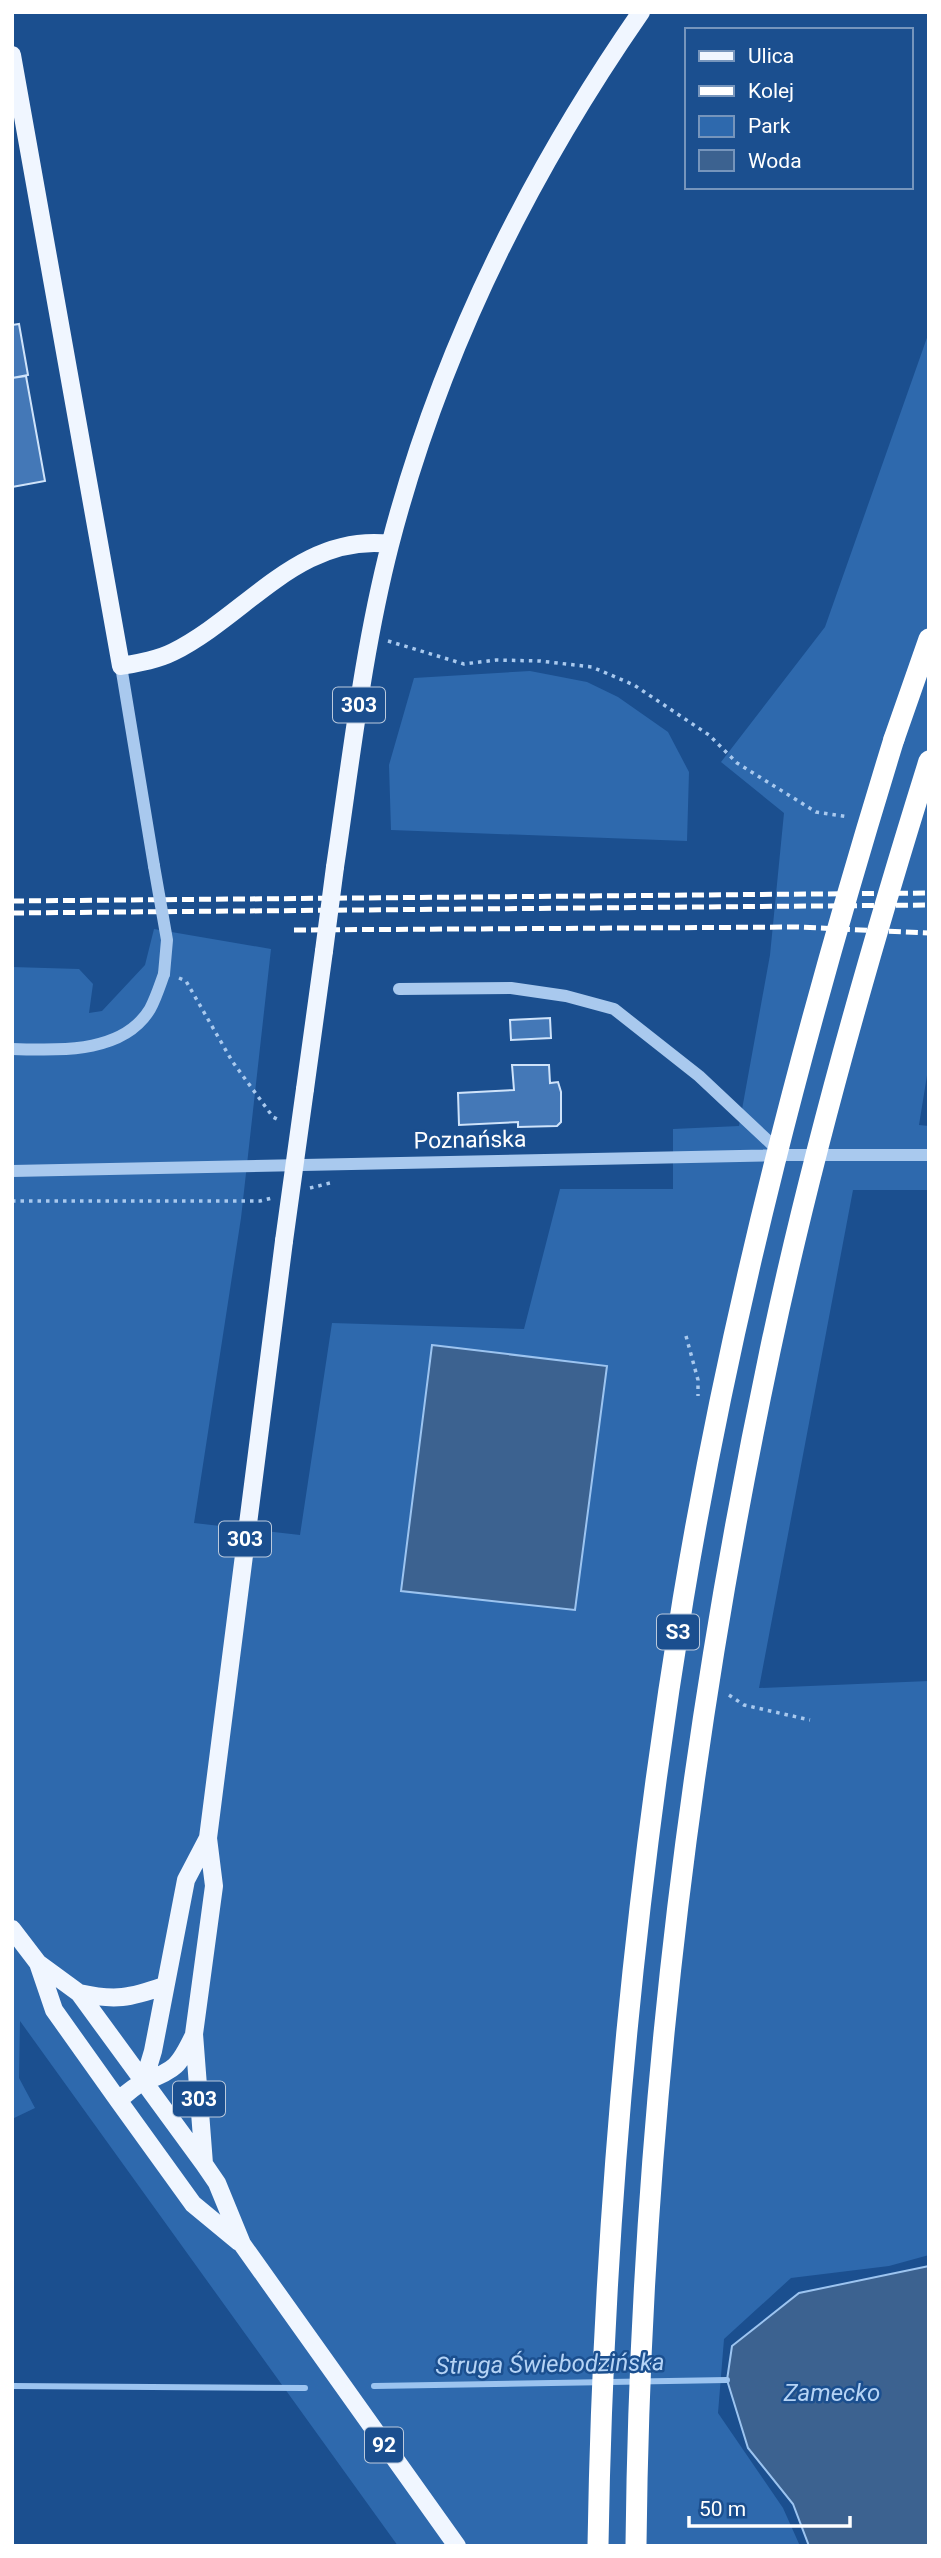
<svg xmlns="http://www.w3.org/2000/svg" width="941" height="2558" font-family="Roboto,sans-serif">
  <rect width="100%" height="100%" fill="#1b4f8f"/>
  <path fill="#2e69ad" d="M929,332v731l-10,62 10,1v64h-76l-94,498 170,-7v574l-40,11 -98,12 -67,61 -6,74 65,95 17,38h-402l-378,-525 -1,57 16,30 -23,11v-1152l67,2 14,15 -4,29 13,-2 43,-46 9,-36 117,20 -30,269 -47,305 106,12 32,-212 192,6 36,-140h113v-60l66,-3 31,-171 14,-142 -63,-51 104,-135z
    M530,671l57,11 31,15 50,35 21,40 -2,69 -296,-11 -2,-65 25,-87z"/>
  <path fill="#3c6290" stroke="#9cc4f0" stroke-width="2" d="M432,1345l175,21 -32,244 -174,-19z
    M929,2266v280h-120l-16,-42 -45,-56 -21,-68 5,-34 67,-53z"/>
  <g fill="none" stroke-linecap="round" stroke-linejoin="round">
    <path stroke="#9cc4f0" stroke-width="6" d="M12,2386l293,2
      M374,2386l353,-6"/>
  </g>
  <path fill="#4478b7" stroke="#cfe3fa" stroke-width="2" d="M19,324l9,51 -16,3v-53z
    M26,376l19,105 -33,6v-109z
    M550,1018l1,20 -40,2 -1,-20z
    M512,1065h37l1,18 8,-1 3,10v30l-4,4 -39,1v-5l-59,3 -1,-32 56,-3z"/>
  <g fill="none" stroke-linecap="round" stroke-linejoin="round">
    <path stroke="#a9c9ee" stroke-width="3.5" stroke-dasharray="3.5 5" stroke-linecap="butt" d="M388,641l76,23 32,-4 44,1 52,6 42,18 75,50 28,28 79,49 33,5
      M179,978l7,3 46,80 41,56 8,4
      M310,1188l20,-5
      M12,1201h248l12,-3
      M686,1336l12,44v16
      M729,1695l15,10 66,15"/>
    <path stroke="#a9c9ee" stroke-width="12" d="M121,666l33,200
      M399,989l112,-1 55,8 48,13 85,67 81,76
      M12,1049c47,1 111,5 138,-40 6,-11 10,-24 14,-35
      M12,1171l771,-16h146"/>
    <path stroke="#f0f6ff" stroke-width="18" d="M12,55l109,611c17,-3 36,-6 52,-14 74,-37 126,-119 217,-108
      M335,867c16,-107 28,-217 55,-322 50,-193 138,-370 251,-533
      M305,1089l19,-138
      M12,1929l26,34 41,30 125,171 13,19 25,61 215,302
      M38,1963l16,47 64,90 75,104 46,38
      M79,1993c36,8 51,5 85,-7
      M144,2081l9,-30 33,-171 22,-42
      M118,2100c9,-6 18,-16 28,-19 29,-11 33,-15 47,-44
      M204,2164l-10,-130 20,-148 -6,-48 76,-597"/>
    <path stroke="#fff" stroke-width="21" d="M894,739l35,-100"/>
    <path stroke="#fff" stroke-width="5" stroke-dasharray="12 5" stroke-linecap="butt" d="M12,901l917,-8
      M12,913l917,-8
      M294,930l503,-3 132,6"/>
    <path stroke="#a9c9ee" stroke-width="12" d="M154,866l13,74 -3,34"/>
    <path stroke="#f0f6ff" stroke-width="18" d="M324,951l11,-84
      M284,1241l21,-152"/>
    <path stroke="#fff" stroke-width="21" d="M598,2546c5,-317 34,-634 85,-946 48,-291 124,-579 211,-861
      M636,2546c4,-401 51,-802 134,-1195 42,-199 98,-395 159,-590"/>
  </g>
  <g text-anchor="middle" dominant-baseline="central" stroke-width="5" stroke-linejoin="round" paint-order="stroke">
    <g fill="#1b4f8f" stroke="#bbcadd" stroke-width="2">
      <rect x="333" y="687.5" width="52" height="35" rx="5"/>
      <rect x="219" y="1521.5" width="52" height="35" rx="5"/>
      <rect x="657" y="1614.5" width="42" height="35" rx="5"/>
      <rect x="173" y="2081.5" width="52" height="35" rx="5"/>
      <rect x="365" y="2427.5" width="38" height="35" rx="5"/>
    </g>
    <g font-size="21" font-weight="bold" fill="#fff">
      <text x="359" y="705">303</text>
      <text x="245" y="1539">303</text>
      <text x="678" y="1632">S3</text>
      <text x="199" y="2099">303</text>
      <text x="384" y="2445">92</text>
    </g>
    <g font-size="23" fill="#fff" stroke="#1b4f8f">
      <text transform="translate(470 1140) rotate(-1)">Poznańska</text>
    </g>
    <g font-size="24" font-style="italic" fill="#b5d3f5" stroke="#1b4f8f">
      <text transform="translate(550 2364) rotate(-1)">Struga Świebodzińska</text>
      <text x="832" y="2393">Zamecko</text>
    </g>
  </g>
  <rect width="941" height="2558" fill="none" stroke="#ffffff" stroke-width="28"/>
  <rect x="685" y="28" width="228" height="161" fill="#1b4f8f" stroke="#7695bc" stroke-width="2"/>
  <rect x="699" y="51" width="35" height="10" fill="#f0f6ff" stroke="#7695bc" stroke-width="2"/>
  <text x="748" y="63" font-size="21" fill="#ffffff">Ulica</text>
  <rect x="699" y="86" width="35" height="10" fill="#ffffff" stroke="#7695bc" stroke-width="2"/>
  <text x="748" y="98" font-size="21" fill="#ffffff">Kolej</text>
  <rect x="699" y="116" width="35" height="21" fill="#2e69ad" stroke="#7695bc" stroke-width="2"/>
  <text x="748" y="133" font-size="21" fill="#ffffff">Park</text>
  <rect x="699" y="150" width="35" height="21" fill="#3c6290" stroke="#7695bc" stroke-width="2"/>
  <text x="748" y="168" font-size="21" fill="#ffffff">Woda</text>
  <path d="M689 2516v10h161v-10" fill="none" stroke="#ffffff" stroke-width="3.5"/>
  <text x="699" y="2516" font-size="21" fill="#ffffff" stroke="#1b4f8f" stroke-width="5" paint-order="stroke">50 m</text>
</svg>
